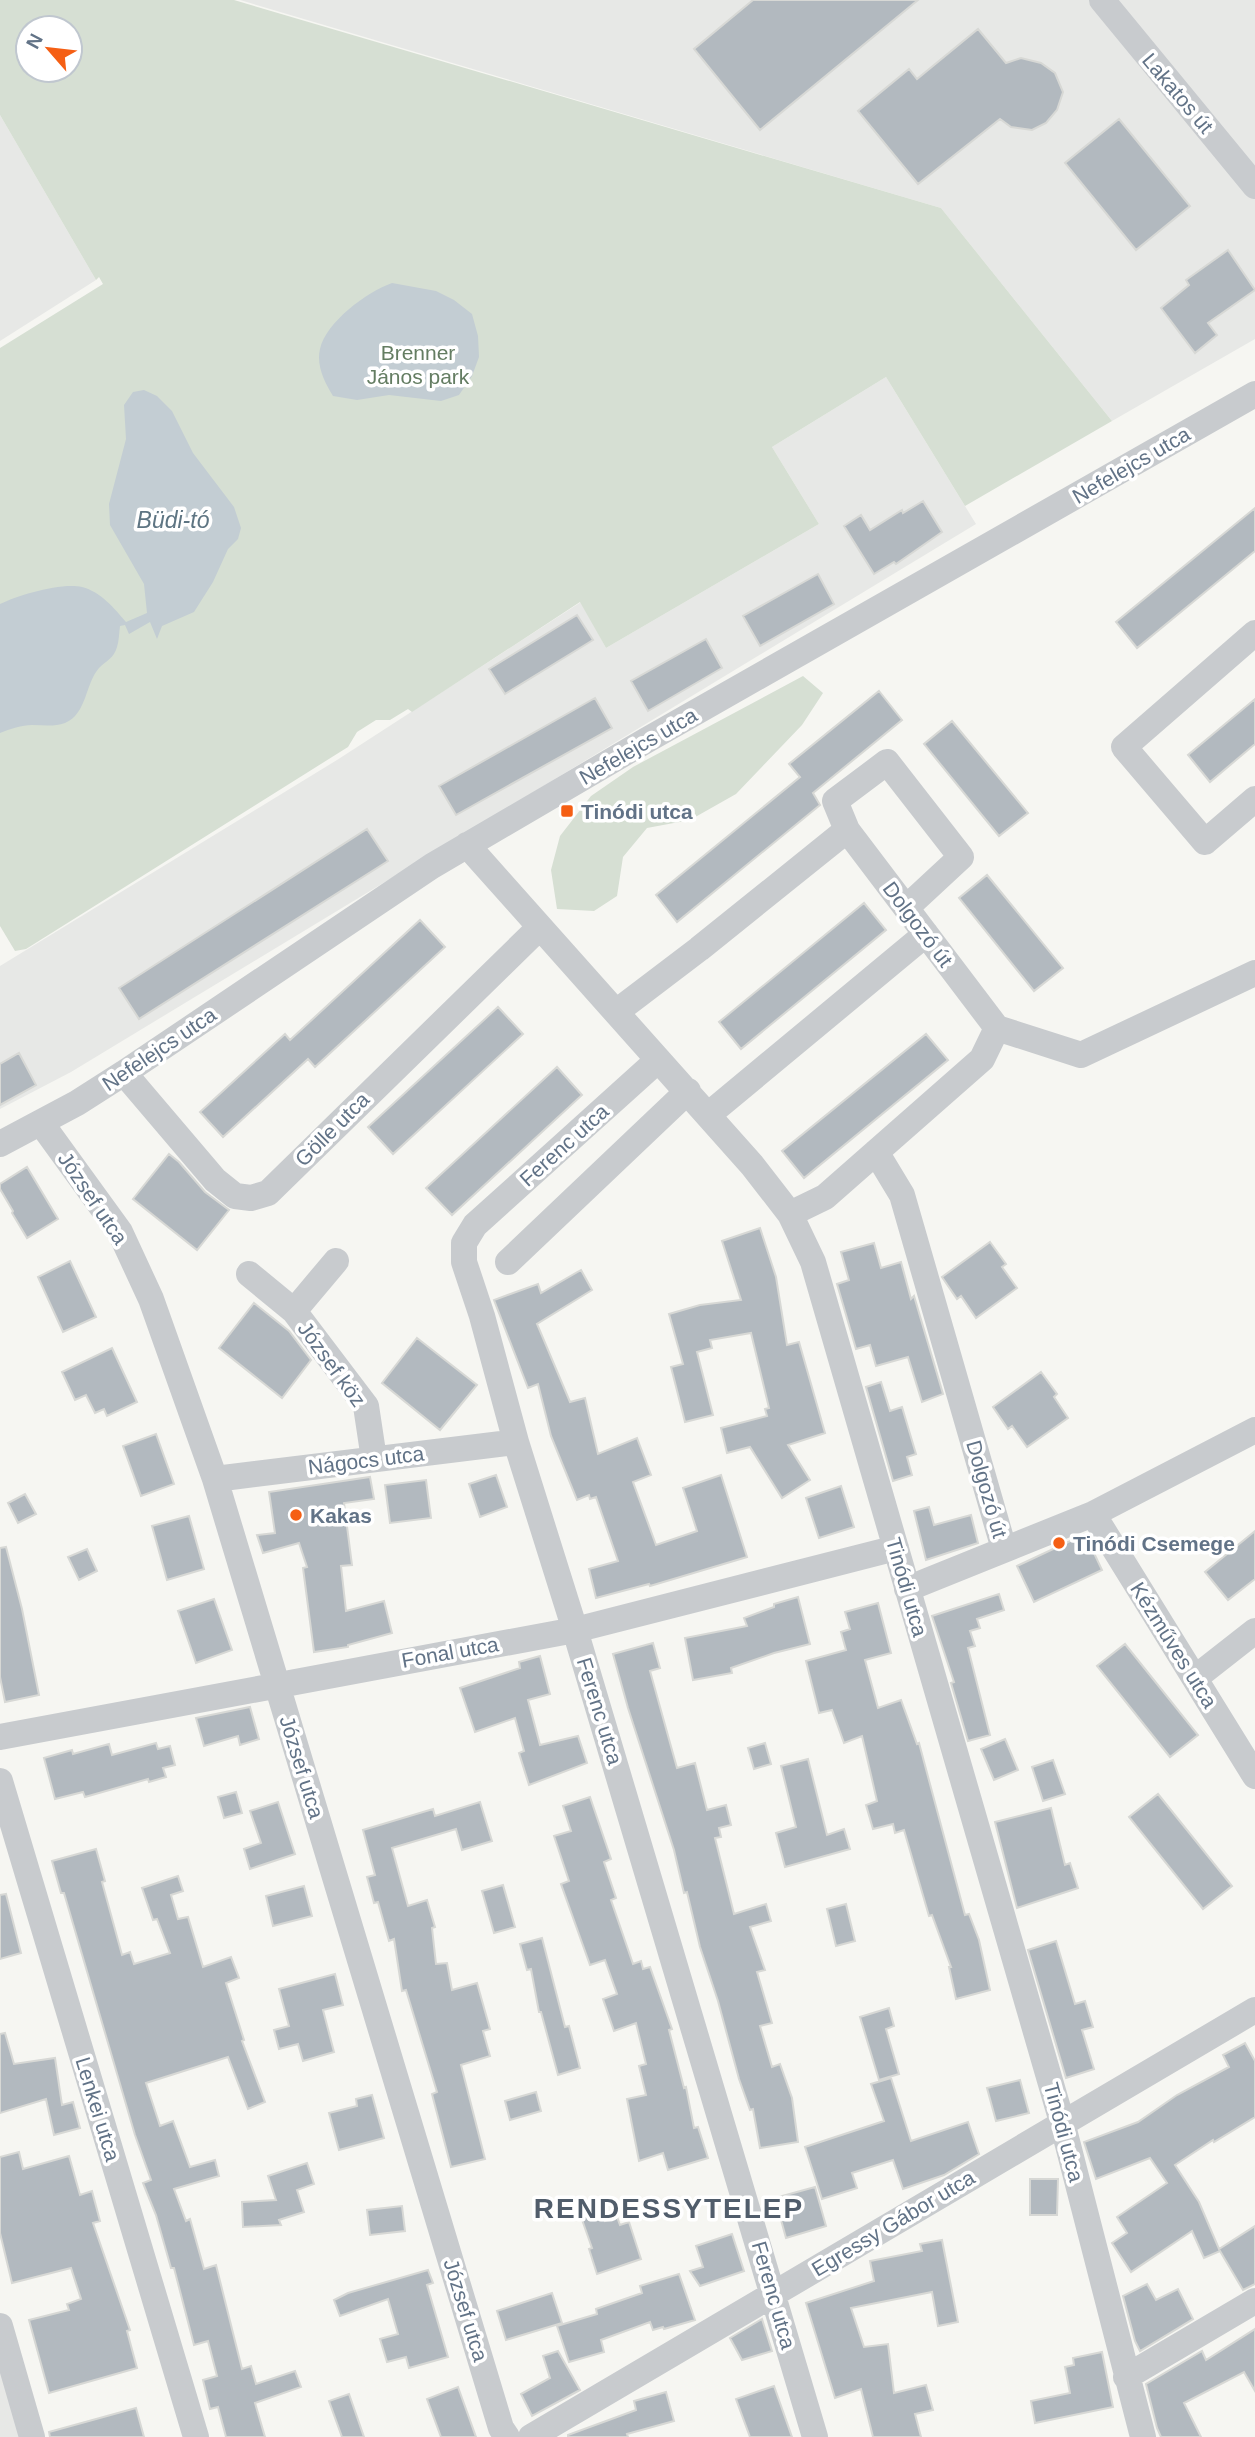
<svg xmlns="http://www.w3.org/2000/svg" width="1255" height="2437" font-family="Arial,sans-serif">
  <rect width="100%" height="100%" fill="#f6f6f2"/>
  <path fill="#e7e8e6" d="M240,0h1015v339l-143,82 -171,-213z
    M0,115l96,165 -96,61z
    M886,377l90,147 -905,548 -71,37v-143l337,-206 244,-158 25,46 213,-124 -47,-77z
    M0,2369l20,68h-20z"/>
  <path fill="#d6dfd3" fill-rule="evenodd" d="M0,0h234l707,208 171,213 -147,85 -79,-129 -114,70 47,77 -213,124 -26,-46 -168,110 -4,-3 -18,11h-14l-19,12 -9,15 -322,202 -11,2 -15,-25v-578l103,-64 -4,-7 -3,3 -96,-165zM28,28h42v42h-42z
    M803,676l20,17 -21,32 -66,69 -46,26 -43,8 -24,29 -6,39 -23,15 -37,-2 -6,-39 9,-34 31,-40 42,-29z"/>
  <path fill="#c3cdd3" d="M392,283l44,8 18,9 18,14 6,22 1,21 -7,19 -13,19 -18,6 -52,-6 -32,5 -24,-4c-8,-13 -17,-30 -13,-47 6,-27 47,-57 72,-66z
    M144,390l13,6 15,15 21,42 41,54 7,21 -3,11 -10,10 -15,33 -19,30 -32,14 -5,13 -7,-17 -21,12 -4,-9 -5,1c-1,7 -1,15 -3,21 -3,11 -11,14 -18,21 -14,16 -12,46 -34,55 -11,4 -22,2 -33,2 -10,0 -22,4 -32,8v-129c18,-9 62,-22 82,-17 19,5 32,21 44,35l21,-9 -3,-29 -34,-59 -1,-21 17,-65 -2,-34 9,-13z"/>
  <path fill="#b2b9bf" stroke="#d7d8d5" stroke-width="2" d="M753,0h165l-158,130 -66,-81z
    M978,29l28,34 15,-5 20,5 14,10 8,19 -6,18 -11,13 -14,7 -21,-3 -11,-8 -82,65 -60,-73 51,-42 8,10z
    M1119,119l71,87 -54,44 -71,-87z
    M1228,250l27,40 -47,33 9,12 -22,18 -34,-45 28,-23 -3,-5z
    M923,501l19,31 -46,32 -2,-2 -20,12 -30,-48 17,-11 9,15 32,-20 1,3z
    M1255,508v43l-118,97 -21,-26z
    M818,574l16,30 -74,42 -17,-30z
    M577,615l16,25 -88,54 -16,-25z
    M706,639l16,29 -74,43 -17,-30z
    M879,691l23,29 -89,73 7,12 -143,117 -21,-27 144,-118 -11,-13z
    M595,698l17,30 -156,87 -17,-29z
    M1255,699v45l-45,38 -22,-27z
    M952,721l76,92 -29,23 -75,-92z
    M367,829l21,32 -249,158 -20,-31z
    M987,875l76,93 -29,23 -75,-93z
    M864,903l22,27 -145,119 -22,-27z
    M420,920l25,27 -130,120 -7,-8 -85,78 -23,-25 85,-78 5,6z
    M498,1007l25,27 -130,120 -25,-27z
    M926,1034l22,26 -144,118 -22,-27z
    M19,1053l17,32 -36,20v-41z
    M557,1067l25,28 -130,120 -26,-27z
    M169,1154l10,8 26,30 24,18 -32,40 -64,-51z
    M27,1167l31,52 -31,19 -15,-25 1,-2 -13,-22v-5z
    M760,1228l16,49 11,68 12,-3 26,91 -37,12 22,35 -28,18 -32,-51 -23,6 -6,-25 46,-12 -2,-7 4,-1 -18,-75 -41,7 2,8 -15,4 16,63 -28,7 -14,-55 12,-3 -14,-50 31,-9 41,-5 -19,-59z
    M990,1242l16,22 -4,3 15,21 -41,30 -15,-22 -4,3 -15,-22z
    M874,1243l7,25 20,-6 10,37 3,-3 29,98 -21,8 -14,-45 -32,9 -6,-21 -14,4 -19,-65 12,-4 -8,-28z
    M70,1261l26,56 -33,15 -25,-55z
    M581,1270l11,20 -55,34 33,78 15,-4 13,56 39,-16 14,37 -18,7 23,63 41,-14 -14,-43 38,-13 26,82 -97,29 -1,-2 -53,14 -7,-29 29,-8 -22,-64 -6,2 -1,-4 -12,5 -26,-64 -13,-52 -10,4 -34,-88 44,-16 3,9z
    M254,1303l35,28 22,29 -29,38 -63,-50z
    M417,1338l60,47 -37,45 -58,-47z
    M112,1348l25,54 -30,14 -3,-7 -9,4 -9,-18 -11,5 -13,-28z
    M1041,1372l16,22 -3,3 14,21 -41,29 -15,-21 -4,3 -15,-22z
    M881,1382l9,29 12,-4 14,47 -9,3 5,18 -19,6 -27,-94z
    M156,1434l18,50 -33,12 -18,-50z
    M496,1475l11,32 -27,10 -11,-33z
    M370,1477l4,22 -30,4 8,62 -11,1 5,45 38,-10 8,32 -44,12v2l-34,5 -11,-84 4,-1 -8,-24 -36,10 -6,-18 18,-2 -6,-41z
    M426,1480l5,38 -41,5 -5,-38z
    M841,1486l13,41 -35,11 -13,-40z
    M25,1494l11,20 -18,9 -10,-20z
    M929,1507l5,18 37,-10 7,28 -52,17 -12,-49z
    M189,1516l15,53 -37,11 -15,-54z
    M1255,1531v48l-27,21 -23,-28z
    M1085,1534l17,36 -68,32 -17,-36z
    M6,1547l16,62 17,86 -34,7 -5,-25v-129z
    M87,1549l10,22 -18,9 -11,-23z
    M999,1594l5,16 -27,9 3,9 -10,3 5,15 -7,2 22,87 -22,6 -17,-58 3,-1 -22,-66z
    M798,1597l12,47 -36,9 -43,15 1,5 -39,7 -8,-42 62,-12 -3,-8 30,-11v-3z
    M214,1599l18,51 -36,13 -18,-52z
    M878,1603l13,50 -26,7 13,48 23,-8 16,44 2,-1 46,172 4,-1 10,26 11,50 -34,9 -7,-32h2l-19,-52 -3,1 -25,-86 -9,3 -2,-9 -20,5 -7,-24 11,-4 -15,-65 -18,7 -12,-33 -13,3 -13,-52 40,-11 -5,-18 9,-3 -5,-17z
    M653,1643l7,25 -10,3 27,97 18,-5 12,47 19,-5 5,20 -12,3 2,9 -6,1 19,76 32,-10 5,17 -21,6 15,43 -8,2 15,51 -12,3 12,41 8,-3 12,34 6,44 -38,6 -7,-39 -3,1 -11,-31 -21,-78 -18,-54 -13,-55 -3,1 -10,-43 -46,-142 -15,-54z
    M1125,1644l73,91 -28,22 -73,-91z
    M540,1656l10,38 -22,6 12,45 38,-9 9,27 -58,22 -10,-32 5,-2 -9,-33 -40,14 -15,-44 60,-20 -1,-6z
    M250,1707l9,32 -19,6 -2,-9 -34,10 -8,-28z
    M1005,1739l13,31 -24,10 -13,-31z
    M156,1743l2,6 12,-3 5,19 -12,3 3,9 -17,5 -1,-3 -63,18 -2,-5 -28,7 -11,-41 28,-8 1,4 36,-10 3,11z
    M765,1743l6,21 -17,5 -6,-21z
    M808,1759l19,76 17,-6 6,20 -65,18 -9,-34 20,-6 -15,-61z
    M1053,1760l12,34 -22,7 -11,-34z
    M236,1792l6,21 -18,5 -6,-21z
    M1158,1794l74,92 -29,23 -74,-92z
    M590,1797l21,62 -7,3 12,36 -5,2 22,64 8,-3 2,8 7,-2 22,62 -3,1 15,58 2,-1 8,41 4,-1 10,31 -40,12 -5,-17 -24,8 -12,-62 19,-4 -7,-29 7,-2 -10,-41 -22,8 -11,-32 14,-5 -12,-34 -15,5 -29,-81 8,-3 -15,-45 17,-5 -8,-25z
    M278,1802l17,52 -45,15 -6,-20 17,-6 -11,-32z
    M480,1802l12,39 -30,9 -6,-21 -64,19 16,58 19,-6 8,27 -3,1 4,36 11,-1 5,27 25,-7 13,46 -7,2 7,25 -29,9 24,94 -34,8 -19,-73 5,-2 -31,-102 -4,1 -8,-52 -5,2 -11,-39 -4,1 -7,-26 8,-2 -12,-45 70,-21 2,7z
    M1051,1808l14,57 5,-2 8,25 -61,20 -22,-86z
    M96,1849l9,32 -3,1 20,73 8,-3 4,12 36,-11 -13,-34 -4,1 -11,-32 36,-12 5,15 -12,4 7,24 10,-2 15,50 28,-10 8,21 -13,5 18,57 -2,1 23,61 -17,7 -20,-52 -82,26 14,43 13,-5 17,46 25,-7 4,16 -45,13 12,32 4,-2 14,50 12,-4 26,104 9,-3 5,18 39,-13 6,16 -46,16 10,34h-39l-8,-30 -8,2 -7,-29 14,-4 -9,-35 -14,4 -20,-77h-3l-15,-53 -13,-32 8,-3 -16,-45 -71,-242h-3l-9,-32z
    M503,1885l12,42 -21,6 -12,-42z
    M304,1886l8,30 -39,10 -7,-30z
    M6,1894l15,59 -21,6v-64z
    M846,1904l9,37 -19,5 -9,-37z
    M542,1938l23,89 4,-1 11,42 -22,7 -17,-63h-2l-8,-43 -4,1 -7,-26z
    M1056,1941l19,63 10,-3 8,26 -11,3 12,39 -28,9 -38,-128z
    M335,1974l8,31 -20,5 11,42 -31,9 -5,-17 -19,5 -5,-19 15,-4 -10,-37z
    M889,2008l5,18 -8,3 13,45 -20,6 -19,-63z
    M5,2033l9,31 41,-6 7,47 11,-3 7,26 -26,7 -8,-36 -46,14v-79z
    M1245,2043l10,18v56l-41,25 -1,-2 -38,25 24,37 20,47 36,-23v58l-12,6 -23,-39 -16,7 -12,-27 -61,41 -19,-29 15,-10 -10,-16 50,-34 -17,-25 -54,21 -12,-37 54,-20 39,-27 52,-28 -6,-12z
    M891,2078l20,63 57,-19 11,32 -35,21 -41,14 -10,-29 -41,13 5,15 -35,11 -17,-52 79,-26 -13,-37z
    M1020,2080l9,33 -33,8 -9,-33z
    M536,2092l5,19 -31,9 -5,-19z
    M372,2095l12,43 -45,12 -10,-37 28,-7 -1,-7z
    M19,2152l4,17 46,-13 11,39 12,-4 8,30 -7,2 37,107 -3,1 10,37 -88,25 -20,-73 40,-10 -2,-6 14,-5 -10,-31 -59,15 -12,-50v-76z
    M307,2163l7,21 -17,6 7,22 -25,8 2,5 -38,2 -1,-25 34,-2 -8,-24z
    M1030,2179h28l-1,36h-27z
    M815,2187l11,39 -40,12 -11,-40z
    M402,2206l3,25 -35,4 -3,-25z
    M601,2207l4,14 12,-4 3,8 9,-3 12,37 -44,15 -8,-25 3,-1 -12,-34z
    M732,2234l12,37 -44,15 -10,-15 13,-4 -7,-21z
    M942,2240l16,82 -20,4 -6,-34 -81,16 13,39 24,-3 6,49 32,-8 7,25 -18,4 6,23h-48l-12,-48 -26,9 -29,-95 68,-22 -4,-20 52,-10 -2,-7z
    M428,2270l5,13 -6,2 21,72 -39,11 -3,-11 -19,5 -7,-23 18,-5 -10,-35 -48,17 -6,-16 14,-7z
    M679,2274l16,46 -31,9 -1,-2 -10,3 -3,-8 -49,18 3,12 -35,10 -12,-36 40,-12 -1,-5 46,-16 -2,-7z
    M1147,2284l9,16 22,-11 15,30 -53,32 -5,-10 -12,-45z
    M552,2293l10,30 -56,17 -9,-29z
    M762,2319l10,32 -30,9 -12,-22z
    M1255,2329v62l-11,-19 -60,31 17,34h-40l-4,-9 -11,-44 56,-33 4,9z
    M558,2351l22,39 -48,26 -11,-22 29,-16 -7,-22z
    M1102,2352l11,55 -78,16 -4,-22 39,-8 -5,-26 9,-2 -1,-7z
    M774,2386l18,51h-42l-14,-38z
    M458,2387l18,50h-35l-14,-38z
    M666,2392l8,29 -47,13 1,3h-60v-2l68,-25 -2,-9z
    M349,2394l15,43h-22l-13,-36z
    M136,2408l8,29h-94l-1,-5z"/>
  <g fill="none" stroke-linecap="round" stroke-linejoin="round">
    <path stroke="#c8cbce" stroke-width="26" d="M1102,0l153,186
      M1255,633l-131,114 81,95 50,-43
      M847,830l-12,-29 52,-39 74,95 -55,51
      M467,845l285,320 38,49 23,48 249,860 81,315
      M616,1012l83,-63 148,-119 150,198 84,27 174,-82
      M658,1060l-183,165 -11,18v19l18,54 34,126 59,188 240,807
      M124,1073l91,107 20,16 16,2 17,-5 272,-266
      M708,1115l218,-181
      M41,1123l79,109 31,67 64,180 286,949 6,9
      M0,1144l77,-41 47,-30 308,-207 215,-126 608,-346
      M876,1152l26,43 102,354
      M790,1214l35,-17 157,-138 15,-31
      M508,1262l180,-171
      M249,1274l45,37 72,95 8,53
      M294,1311l42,-50
      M215,1479l301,-37
      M1093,1514l162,262
      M907,1589l186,-75 162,-84
      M1195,1678l60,-47
      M0,1737l575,-107 321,-82
      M0,1781l196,656
      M0,2326l32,111
      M1126,2377l129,-76
      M531,2437l724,-427"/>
  </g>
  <g fill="#f55f14" stroke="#fff" stroke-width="2.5">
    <rect x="560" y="804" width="14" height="14" rx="3.5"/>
    <circle cx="296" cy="1515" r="7"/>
    <circle cx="1059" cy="1543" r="7"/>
  </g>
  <g text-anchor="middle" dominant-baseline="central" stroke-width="7" stroke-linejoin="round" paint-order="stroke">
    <g font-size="21" fill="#627387" stroke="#fff">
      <text transform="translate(1178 93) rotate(50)">Lakatos út</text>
      <text transform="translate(1131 465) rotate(-30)">Nefelejcs utca</text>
      <text transform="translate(638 746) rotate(-30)">Nefelejcs utca</text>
      <text transform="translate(918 924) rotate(53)">Dolgozó út</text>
      <text transform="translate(159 1049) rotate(-34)">Nefelejcs utca</text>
      <text transform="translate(332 1129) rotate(-45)">Gölle utca</text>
      <text transform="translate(564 1145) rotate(-42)">Ferenc utca</text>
      <text transform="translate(93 1198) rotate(56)">József utca</text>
      <text transform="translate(332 1364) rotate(54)">József köz</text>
      <text transform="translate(366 1460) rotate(-7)">Nágocs utca</text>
      <text transform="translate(987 1489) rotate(74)">Dolgozó út</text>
      <text transform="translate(907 1587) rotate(74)">Tinódi utca</text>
      <text transform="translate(1174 1645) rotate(58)">Kézműves utca</text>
      <text transform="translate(450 1652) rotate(-10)">Fonal utca</text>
      <text transform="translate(600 1711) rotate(73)">Ferenc utca</text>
      <text transform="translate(302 1767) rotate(73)">József utca</text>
      <text transform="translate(98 2109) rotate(73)">Lenkei utca</text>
      <text transform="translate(1064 2132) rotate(75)">Tinódi utca</text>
      <text transform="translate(893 2223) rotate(-31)">Egressy Gábor utca</text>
      <text transform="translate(774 2295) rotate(74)">Ferenc utca</text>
      <text transform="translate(466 2310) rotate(73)">József utca</text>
    </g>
    <g font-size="21" fill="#647d62" stroke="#fff">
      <text x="418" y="352">Brenner<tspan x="418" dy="24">János park</tspan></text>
    </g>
    <g font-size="21" font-weight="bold" fill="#627387" stroke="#fff" text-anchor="start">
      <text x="581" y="811">Tinódi utca</text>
      <text x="310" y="1515">Kakas</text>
      <text x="1073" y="1543">Tinódi Csemege</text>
    </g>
    <g font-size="23" font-style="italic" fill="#5e7583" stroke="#fff">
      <text x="173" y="520">Büdi-tó</text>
    </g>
    <g font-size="28" font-weight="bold" letter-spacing="2" fill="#515d6b" stroke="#fff">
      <text x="669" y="2208">RENDESSYTELEP</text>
    </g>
  </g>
  <g transform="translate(49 49) rotate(298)"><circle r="33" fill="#ffffff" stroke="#c0c7cf" stroke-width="2"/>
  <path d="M0-5L12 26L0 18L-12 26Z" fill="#f55f14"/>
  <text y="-10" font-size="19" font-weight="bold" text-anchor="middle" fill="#627387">N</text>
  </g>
</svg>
